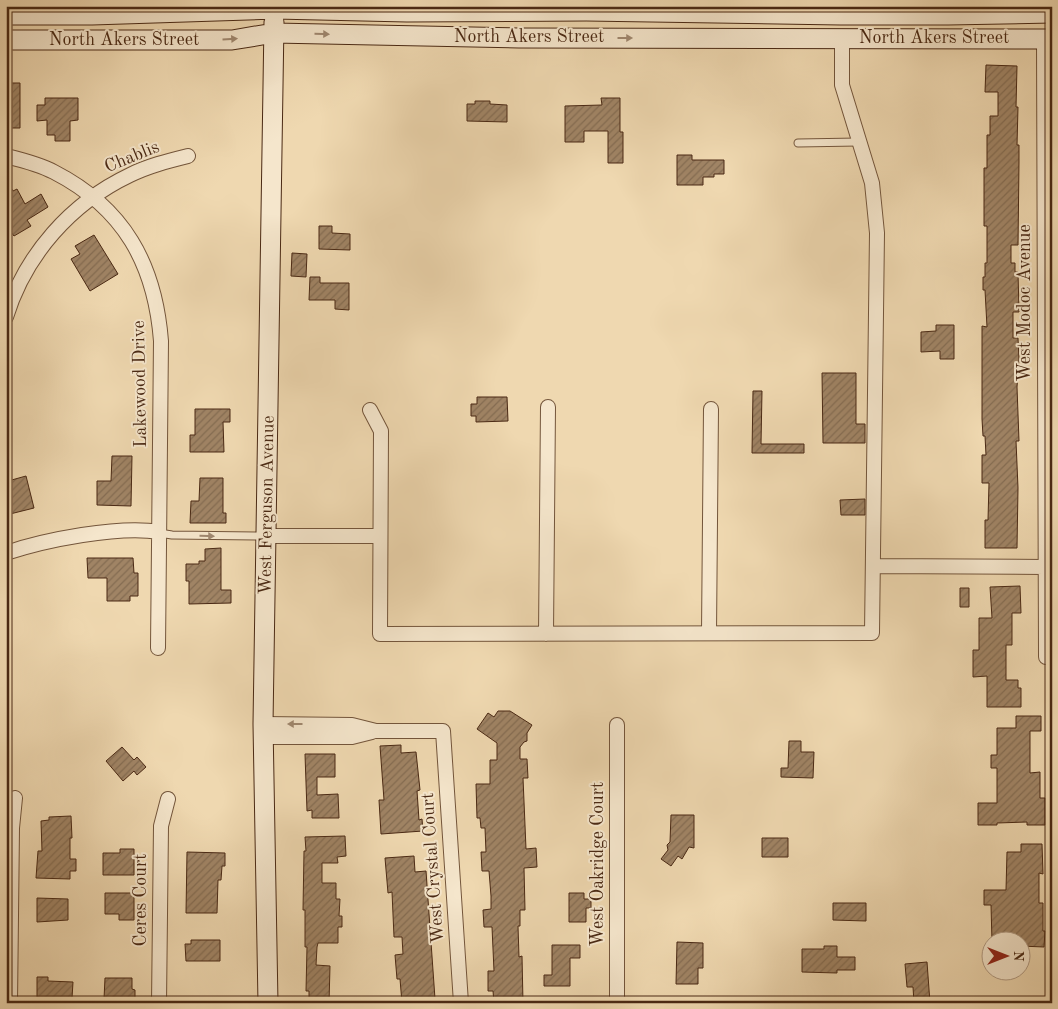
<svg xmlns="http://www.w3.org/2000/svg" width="1058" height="1009" font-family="'Old Standard TT',serif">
  <defs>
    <pattern id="building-hatch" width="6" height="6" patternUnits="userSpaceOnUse" patternTransform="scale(1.25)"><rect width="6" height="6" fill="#a08465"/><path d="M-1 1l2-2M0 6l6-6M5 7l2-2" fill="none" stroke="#846c52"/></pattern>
  </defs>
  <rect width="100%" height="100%" fill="#efd8b0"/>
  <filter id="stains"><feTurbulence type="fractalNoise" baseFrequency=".004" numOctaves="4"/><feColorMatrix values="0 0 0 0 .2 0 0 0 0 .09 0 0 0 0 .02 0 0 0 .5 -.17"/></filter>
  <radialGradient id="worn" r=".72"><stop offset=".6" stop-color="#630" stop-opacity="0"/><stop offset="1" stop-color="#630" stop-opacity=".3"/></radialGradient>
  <path fill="url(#building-hatch)" stroke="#4a2914" d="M986,65l31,1 -1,41h2l-1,38h2v17l-1,83h-7v18h4v9h3l1,40h-6v26h5l1,22 -2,27 2,54h-3l2,47 -1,60h-32v-28h3l1,-37h-7v-28h4l-1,-19h-2l-1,-17v-93l5,1 -2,-37h-2v-13h2v-14h2v-37h-3v-58h3v-33h3v-19h8v-24h-13z
    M6,83h14v45h-14z
    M45,98h33v22l-8,1v20h-15v-6h-8v-15l-10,1v-16h8z
    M601,98h19v34h3v31h-15v-32h-24v11h-19v-36l37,-1z
    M475,101h15v3l17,1v17l-40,-1v-17h8z
    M677,155h15v5h32v14h-10v3h-11v8h-26z
    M6,179l7,12 4,-2 8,15 16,-10 7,13 -21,13 4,6 -17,10 -4,-5 -4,2z
    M319,226h13v7l18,1v16l-31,-1z
    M94,235l24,39 -28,17 -19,-32 9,-5 -5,-8z
    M292,253l15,1 -1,23 -15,-1z
    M310,277h10v6h29v27l-14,-1v-9h-26z
    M936,325h18v34h-14v-8l-19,1v-20l15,-1z
    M822,373h34v51h9v19h-42z
    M753,391h9l-1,53h43v9h-52z
    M477,397h30l1,24 -32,1v-6h-5v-12h6z
    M195,409h35v13h-7l1,30h-34v-17h5z
    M112,456h20l-1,50 -34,-1v-24h14z
    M26,476l8,32 -28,7v-28l4,-1 -2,-5z
    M200,478h23v35h3v10h-36l1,-22h8z
    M865,499v16h-24l-1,-15z
    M221,548v42h10v13l-42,1v-23h-3v-17h13v-3h6v-12z
    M87,558h46l1,15h4v23h-8v5h-23v-23h-19z
    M1020,586l1,27h-9v32h-6v35h12v8h3v19h-34v-31l-14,1v-27h6v-32h13l-2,-31z
    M960,588h9v19h-9z
    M498,711h12l22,14 -5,8v8l-3,1 -4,5v12h7l1,19h-5l3,71 10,-1 1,19 -13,1 1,42h-5v16h-2l1,31 3,-1 1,47h-29l-1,-12h-5v-20h6l-2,-44h-8l-1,-17 8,-1v-13l-2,-25h-7l-1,-19h5l-1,-24h-4l-1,-10h-3l-1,-34h14v-24h7v-17l-20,-14 11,-16 6,4z
    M1016,716h25v15h-11v42l10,-1v26h5v27h-18v-3l-30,1v2h-19v-22h19v-35h-6v-13h6v-27h19z
    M789,741h12v11h13l-1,26 -32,-1v-9h7z
    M401,745v8l15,-1 4,38 -3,1 2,29 3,-1 1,12 -42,3 -2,-34h5l-4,-54z
    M122,747l12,13 3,-3 9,10 -9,8 -3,-4 -11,10 -17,-20z
    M305,754h30v23h-18v18l21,-1 1,24h-27v-8l-5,1z
    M671,815h23v33l-5,-1 -7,12 -4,-3 -7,10 -10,-7 7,-9 -1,-5 3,-3z
    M71,816l1,22h-2v21h6v12h-6v8l-34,-1 2,-27h4l-1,-30 8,-1v-3z
    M345,836l1,20 -9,1 1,6h-16v20h14v16h4l-1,17h3v11h-4v16h-20l-1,4 -1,18 14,1 -1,37h-20v-12h-3l1,-44h-2v-37h-2l1,-59h2l-1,-14z
    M762,838h26v19h-26z
    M1021,844h21l1,30 -4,-1v30h4v28h2l-1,16 -24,-1v-4h-28l-1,-37h-7v-15h22l1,-38h14z
    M120,849h14v26h-31v-22h17z
    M187,852l38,1v13h-3l-1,14h-3l-1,33h-31z
    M414,856l1,16 11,-1 9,128 -33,4 -2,-24h-3l-2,-24 8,-1 -1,-17h-8l-2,-45 -4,1 -3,-35z
    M105,893h29v27h-15v-6h-14z
    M569,893h15v6h7v9h-5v14h-17z
    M37,898l31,1v21l-31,2z
    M833,903h33v18l-33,-1z
    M191,940h29v21h-34l-1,-17h6z
    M677,942l26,1v25h-5v16h-22z
    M552,945h28v13h-10v28h-26v-11h8z
    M824,946h13v11h18v13h-18v3l-35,-1v-23h22z
    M927,962l3,41h-16l-1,-16h-6l-2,-23z
    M37,977h11v4l25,1 -1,16h-3v5h-32z
    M105,978h27v11l3,1v13h-10v-4h-21z"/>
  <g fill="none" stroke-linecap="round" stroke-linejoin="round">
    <defs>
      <path id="lane" d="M798,143l60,-1
        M159,533l13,2 93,1"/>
      <path id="street" d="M1044,39l2,618
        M6,156c16,4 33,8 48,16 70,36 101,92 107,169l-3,307
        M6,317c19,-62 65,-114 124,-142 18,-9 38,-14 58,-19
        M370,410l11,21 -1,203 492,-1 5,-400 -5,-50 -30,-98v-48
        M266,536h114
        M6,553c38,-13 114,-28 153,-21
        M873,566l172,1
        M709,633l2,-224
        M546,634l2,-227
        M263,724l89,1 24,6h67l18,272
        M264,737h88l20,-5
        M10,1003l2,-175 3,-30
        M159,1003l2,-177 7,-27
        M617,1003v-278"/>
      <path id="secondary" d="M6,15h86l183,-6 132,3 179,-1 255,4h107l104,-2
        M6,40h226l42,-7 245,5 533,1
        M268,1003l-5,-279 11,-702"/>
    </defs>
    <use href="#lane" stroke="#73553b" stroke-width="9"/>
    <use href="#street" stroke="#73553b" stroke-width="16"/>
    <use href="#secondary" stroke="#4a2914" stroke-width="21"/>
    <use href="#lane" stroke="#f5e6cc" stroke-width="7"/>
    <use href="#street" stroke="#f5e6cc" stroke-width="14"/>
    <use href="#secondary" stroke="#f5e6cc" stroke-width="19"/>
  </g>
  <defs><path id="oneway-solid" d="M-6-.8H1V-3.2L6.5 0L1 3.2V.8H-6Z" transform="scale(1.25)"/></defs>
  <g fill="#a08870">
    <use href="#oneway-solid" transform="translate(322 34) rotate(1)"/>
    <use href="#oneway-solid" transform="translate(625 38)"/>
    <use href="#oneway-solid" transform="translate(230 39) rotate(-4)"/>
    <use href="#oneway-solid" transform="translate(207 536) rotate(1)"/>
    <use href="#oneway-solid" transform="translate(295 724) rotate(-180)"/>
  </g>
  <g text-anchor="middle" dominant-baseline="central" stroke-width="4" stroke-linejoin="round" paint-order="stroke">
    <g font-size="18" fill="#4a2914" stroke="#f5e6cc">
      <text x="529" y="37">North Akers Street</text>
      <text x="934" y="38">North Akers Street</text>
      <text x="124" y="40">North Akers Street</text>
      <text transform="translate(132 157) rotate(-22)">Chablis</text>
      <text transform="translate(1025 303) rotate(-90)">West Modoc Avenue</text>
      <text transform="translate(140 384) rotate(-91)">Lakewood Drive</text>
      <text transform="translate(267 505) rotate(-89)">West Ferguson Avenue</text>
      <text transform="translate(598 864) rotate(-90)">West Oakridge Court</text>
      <text transform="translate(433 868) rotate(-94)">West Crystal Court</text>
      <text transform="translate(141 900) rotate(-90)">Ceres Court</text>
    </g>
  </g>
  <rect width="1058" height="1009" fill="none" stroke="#efd8b0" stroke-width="25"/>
  <rect x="8" y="8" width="1043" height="994" fill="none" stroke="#4a2914" stroke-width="2.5"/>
  <rect x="12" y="12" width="1033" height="984" fill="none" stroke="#4a2914"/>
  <g transform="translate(1006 956) rotate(90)"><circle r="24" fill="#f5e6cc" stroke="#b19a82"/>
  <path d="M0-4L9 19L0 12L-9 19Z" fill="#8f2418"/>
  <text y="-8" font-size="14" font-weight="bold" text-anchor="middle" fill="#4a2914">N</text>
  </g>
  <rect width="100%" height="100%" filter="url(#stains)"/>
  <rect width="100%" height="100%" fill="url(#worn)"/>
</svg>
